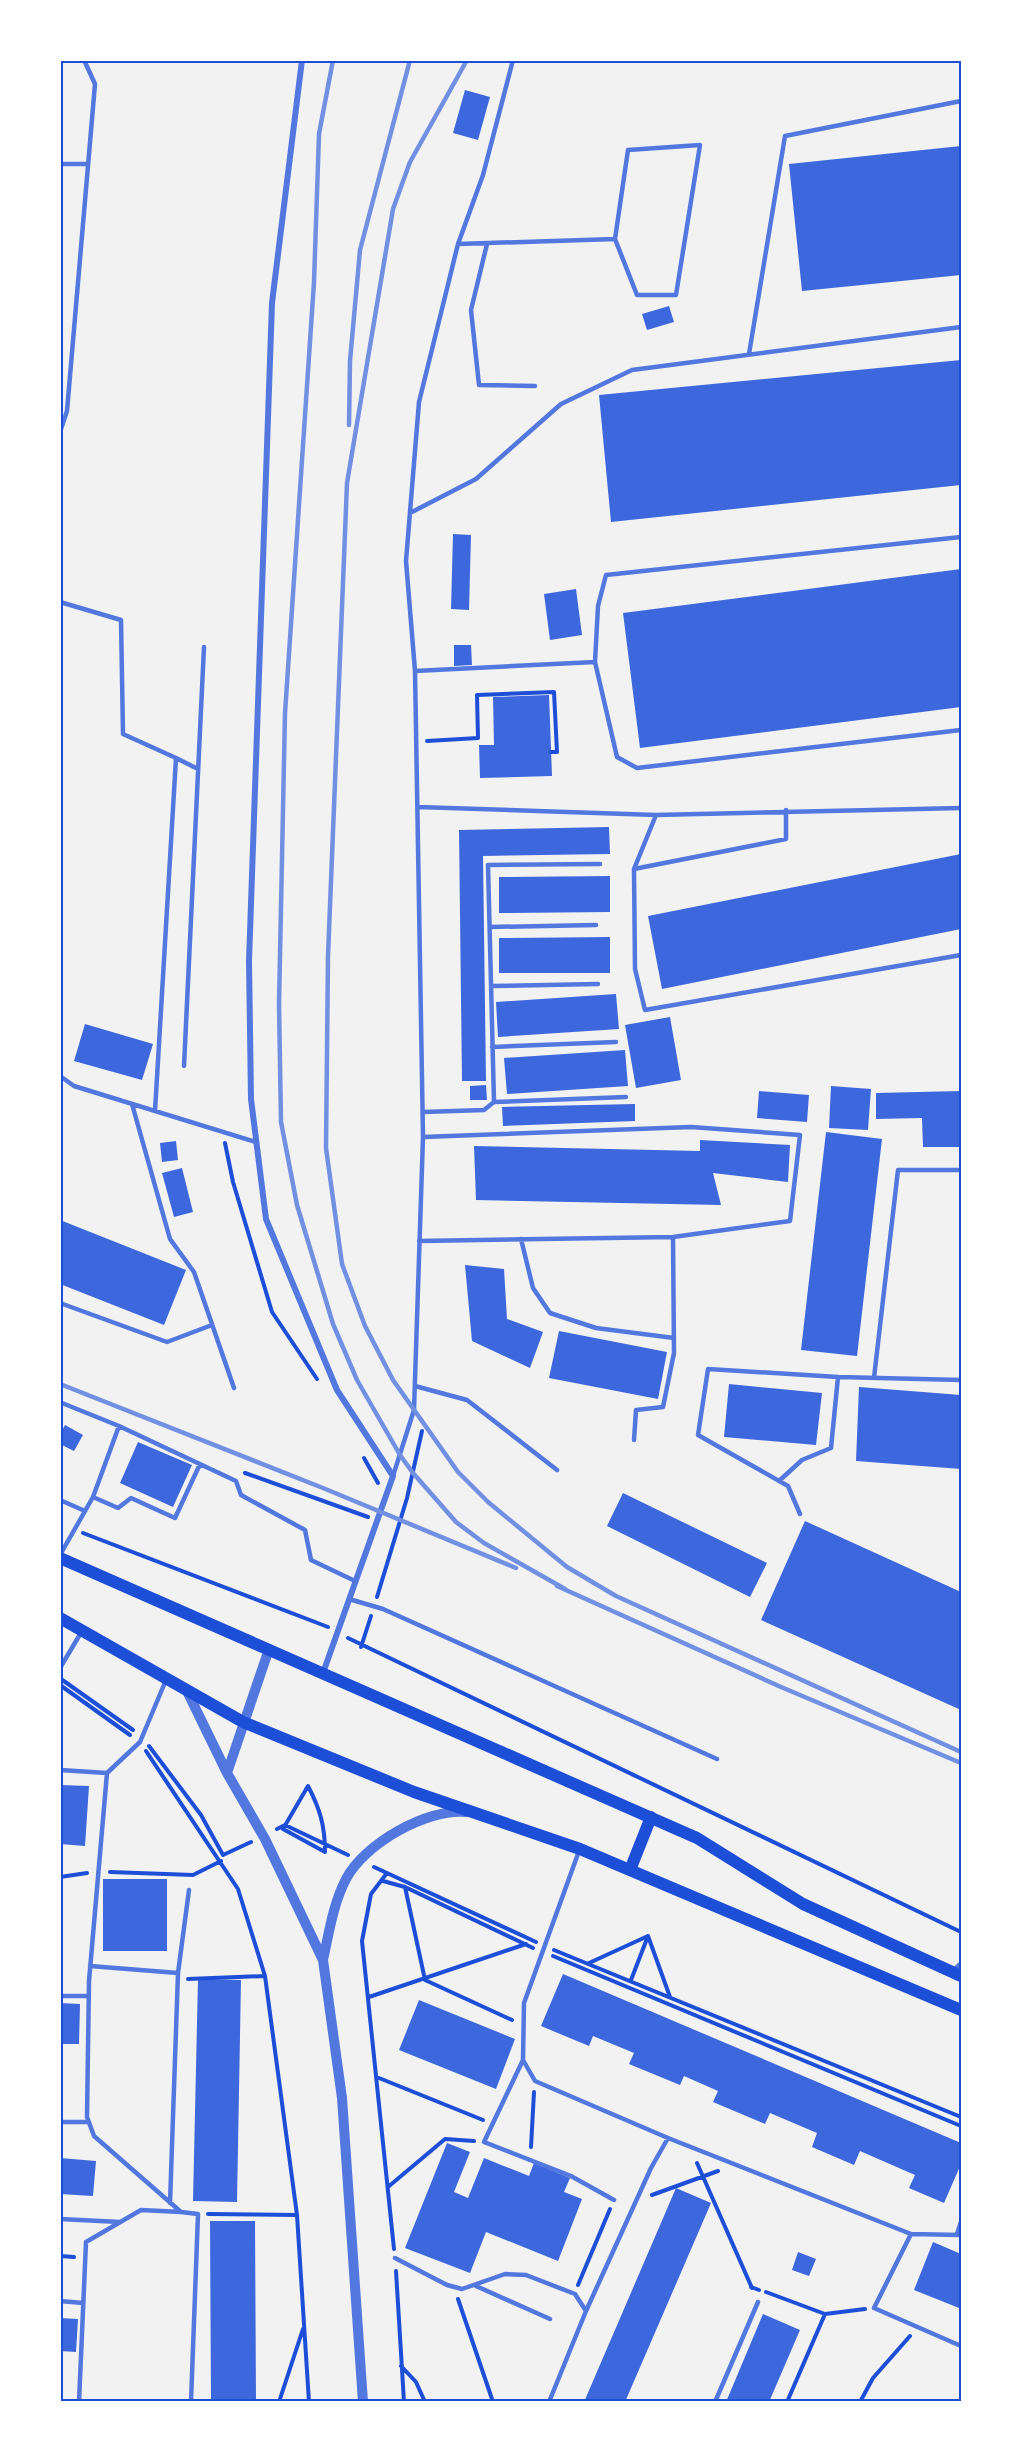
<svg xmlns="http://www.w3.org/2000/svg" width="1021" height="2462" font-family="Lato,sans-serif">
  <rect width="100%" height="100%" fill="#f2f2f2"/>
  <path fill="#3d67dc" d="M465,90l25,7 -12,43 -25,-7z
    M961,146v129l-159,16 -13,-127z
    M669,306l5,16 -27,8 -5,-16z
    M961,360v125l-350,37 -12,-127z
    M453,534l18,1 -2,75 -18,-1z
    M961,569v138l-321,41 -17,-135z
    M576,589l6,46 -32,5 -6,-46z
    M454,645h17l1,20 -18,1z
    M549,695l3,81 -72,2 -1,-33h15l-1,-48z
    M609,827l1,27 -127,2 3,225h-24l-3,-251z
    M961,854v75l-299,60 -14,-73z
    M610,876v36l-111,1v-36z
    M610,937v36h-111v-35z
    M616,994l3,35 -121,8 -2,-35z
    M670,1017l11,63 -45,8 -11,-63z
    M85,1024l68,20 -11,36 -68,-19z
    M625,1050l3,36 -121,8 -3,-36z
    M486,1085l1,15h-17v-14z
    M831,1086l40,3 -3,41 -39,-2z
    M759,1091l50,4 -2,27 -50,-4z
    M961,1091v56h-38l-1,-29 -46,1v-26z
    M635,1104v17l-132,5 -1,-19z
    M826,1132l56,7 -25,217 -56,-6z
    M700,1140l90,5 -2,37 -75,-9 8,32 -245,-5 -2,-54 226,5z
    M176,1141l2,19 -16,2 -2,-19z
    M182,1168l11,44 -19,5 -12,-44z
    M60,1220l126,50 -22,55 -104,-41z
    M465,1265l39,4 3,50 36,13 -13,36 -58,-27z
    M559,1331l108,21 -9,47 -109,-21z
    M729,1384l93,9 -6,52 -92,-8z
    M859,1387l102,8v74l-105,-8z
    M65,1425l18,10 -9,16 -14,-7v-10z
    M138,1442l54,23 -19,42 -53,-24z
    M623,1493l144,70 -17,34 -143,-71z
    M805,1521l156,71v118l-200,-90z
    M60,1785l29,1 -4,60 -25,-2z
    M103,1879h64v72h-64z
    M563,1974l398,169v21l-17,39 -35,-15 6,-13 -55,-24 -6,14 -42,-18 5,-14 -47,-20 -5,11 -52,-22 5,-11 -34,-15 -4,9 -51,-21 5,-11 -41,-17 -4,10 -48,-20z
    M198,1979l43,1 -4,222 -44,-1z
    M419,2000l96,39 -19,50 -97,-39z
    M60,2003l20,1 -1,40h-19z
    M447,2143l23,9 -16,40 14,6 16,-40 45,18 5,-13 36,15 -6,14 18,7 -24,62 -72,-29 -16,41 -65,-25z
    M60,2158l36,3 -3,35 -33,-2z
    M676,2188l35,15 -86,199h-41z
    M210,2221h45l1,181h-45z
    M933,2242l28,12 -2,54 -45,-18z
    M798,2252l18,7 -7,17 -17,-6z
    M763,2314l37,16 -31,72h-43z
    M60,2318l18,1 -2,33 -16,-1z"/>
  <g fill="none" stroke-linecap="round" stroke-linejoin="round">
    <path stroke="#1d4ed8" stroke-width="4" d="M427,741l51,-3 -1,-43 77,-3 3,60h-6
      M225,1143l8,39 39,130 45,67
      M364,1458l14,25
      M245,1473l123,44
      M83,1533l245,94
      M377,1597l30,-99 15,-67
      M348,1638l613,294
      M361,1647l10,-31
      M61,1679l72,51
      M60,1685l70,50
      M149,1746l52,69 22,40 28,-13
      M146,1751l92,138 27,87 32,239 12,187
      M308,1786c12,23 17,40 17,66l-42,-23z
      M277,1829l8,-4 63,30
      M374,1867l162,75
      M110,1872l83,3
      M387,1873l-16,21 -9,47 32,308
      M193,1875l28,-14
      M60,1877l27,-4
      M383,1881l22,6 128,61
      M405,1887l20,93 87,40
      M648,1936l22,61
      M554,1950l407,167
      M553,1956l408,170
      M589,1963l59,-27
      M188,1979l77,-3
      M631,1980l17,-44
      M369,1997l157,-53
      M379,2078l104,42
      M531,2147l3,-55
      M697,2163l55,125
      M388,2187l57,-48 29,2
      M652,2195l66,-24
      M208,2214l89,1
      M60,2256l14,1
      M396,2271l8,131
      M578,2285l32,-76
      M751,2287l8,3
      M766,2292l59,22 -38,88
      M458,2299l35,103
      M825,2314l40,-5
      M401,2366l15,16 9,20
      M279,2402l24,-73
      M860,2402l13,-24 37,-42"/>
    <path stroke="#5277de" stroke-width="4.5" d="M60,164h28
      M458,244l157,-5 22,56h39l24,-150 -72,5 -13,89
      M487,244l-16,66 8,75 56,1
      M749,354l36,-218 176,-35
      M60,432l7,-21 28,-327 -11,-24
      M410,513l66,-34 85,-75 71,-34 329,-43
      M961,537l-355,38 -8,31 -3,56 22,95 20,11 324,-38
      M60,602l61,18 2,114 53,24 -21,353
      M415,671l180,-9
      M176,758l22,11
      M418,807l238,8 305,-7
      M656,815l-22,54 1,100 10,41 316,-55
      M634,869l152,-30v-29
      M490,927l106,-2
      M491,986l107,-2
      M492,1047l124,-5
      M184,1066l20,-419
      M60,1076l14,10 182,56
      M494,1102l132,-5
      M132,1104l38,135 24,33 40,116
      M423,1112l61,-2 10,-8 -6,-237 112,-1
      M521,1239l12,49 17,25 46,15 78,10
      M419,1241l254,-4 117,-16 10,-86 -109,-8 -268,10
      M60,1303l107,39 45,-17
      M874,1378l24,-208h63
      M415,1386l52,14 90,70
      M60,1405l2,-2 57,23 117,55 5,14 64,35 6,30 44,21
      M634,1440l2,-30 27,-3 11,-54 -1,-116
      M393,1476l21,-66 9,-273 -8,-466 -9,-110 13,-159 39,-158 25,-69 30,-115
      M779,1481l23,-21 29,-12 7,-71
      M93,1497l26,-71
      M60,1500l25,11
      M800,1514l-12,-28 -90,-51 10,-66 130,8 123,3
      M60,1555l33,-58 25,11 13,-10 44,20 25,-54
      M349,1599l34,10 334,150
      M60,1668l22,-37
      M60,1770l47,3
      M579,1851l-55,152 -1,57 12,21 133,57 243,96 50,1
      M90,1966l88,7 -8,230
      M952,1972l9,-9
      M178,1973l11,-83
      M60,1996h29
      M523,2060l-39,82 87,34 43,24
      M60,2122h29
      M181,2212l17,2 -7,188
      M60,2219l60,3
      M911,2234l-37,74 87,38
      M957,2234l4,-12
      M395,2258l52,27 15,4 43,-15 21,1 49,19 11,17 -37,91
      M476,2286l74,33
      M60,2301l23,2
      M586,2311l65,-143 17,-30
      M79,2402l7,-160 55,-32 40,2 -87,-76 -7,-19 2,-136 18,-208 33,-31 26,-62
      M715,2402l43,-100"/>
    <path stroke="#5277de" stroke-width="6" d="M302,60l-30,243 -23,658 2,138 15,120 71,171 56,86 -70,197"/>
    <path stroke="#5277de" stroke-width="10" d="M186,1689l41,84 38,66 58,121 19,138 21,304
      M227,1773l42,-124
      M323,1960c6,-27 10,-56 23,-81 18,-35 81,-71 120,-67"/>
    <path stroke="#1d4ed8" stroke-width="12" d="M60,1558l637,280 106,66 158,72
      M60,1618l183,104 171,70 166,57 381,161
      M630,1870l21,-53"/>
    <path stroke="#7290e2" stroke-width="4.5" d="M333,60l-14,74 -5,148 -29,431 -6,291 2,118 16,83 36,119 24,56 43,75 13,18 43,49 28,21 81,46
      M467,60l-57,102 -17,47 -46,274 -19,473 -2,192 16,116 23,62 28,54 65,92 30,30 79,65 49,29 345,156
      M349,425l1,-64 10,-111 50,-190
      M60,1384l263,104 193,80
      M557,1586l224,101 180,76"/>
  </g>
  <rect width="1021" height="2462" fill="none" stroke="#ffffff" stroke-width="123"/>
  <rect x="62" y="62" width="898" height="2338" fill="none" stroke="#1d4ed8" stroke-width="2"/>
</svg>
